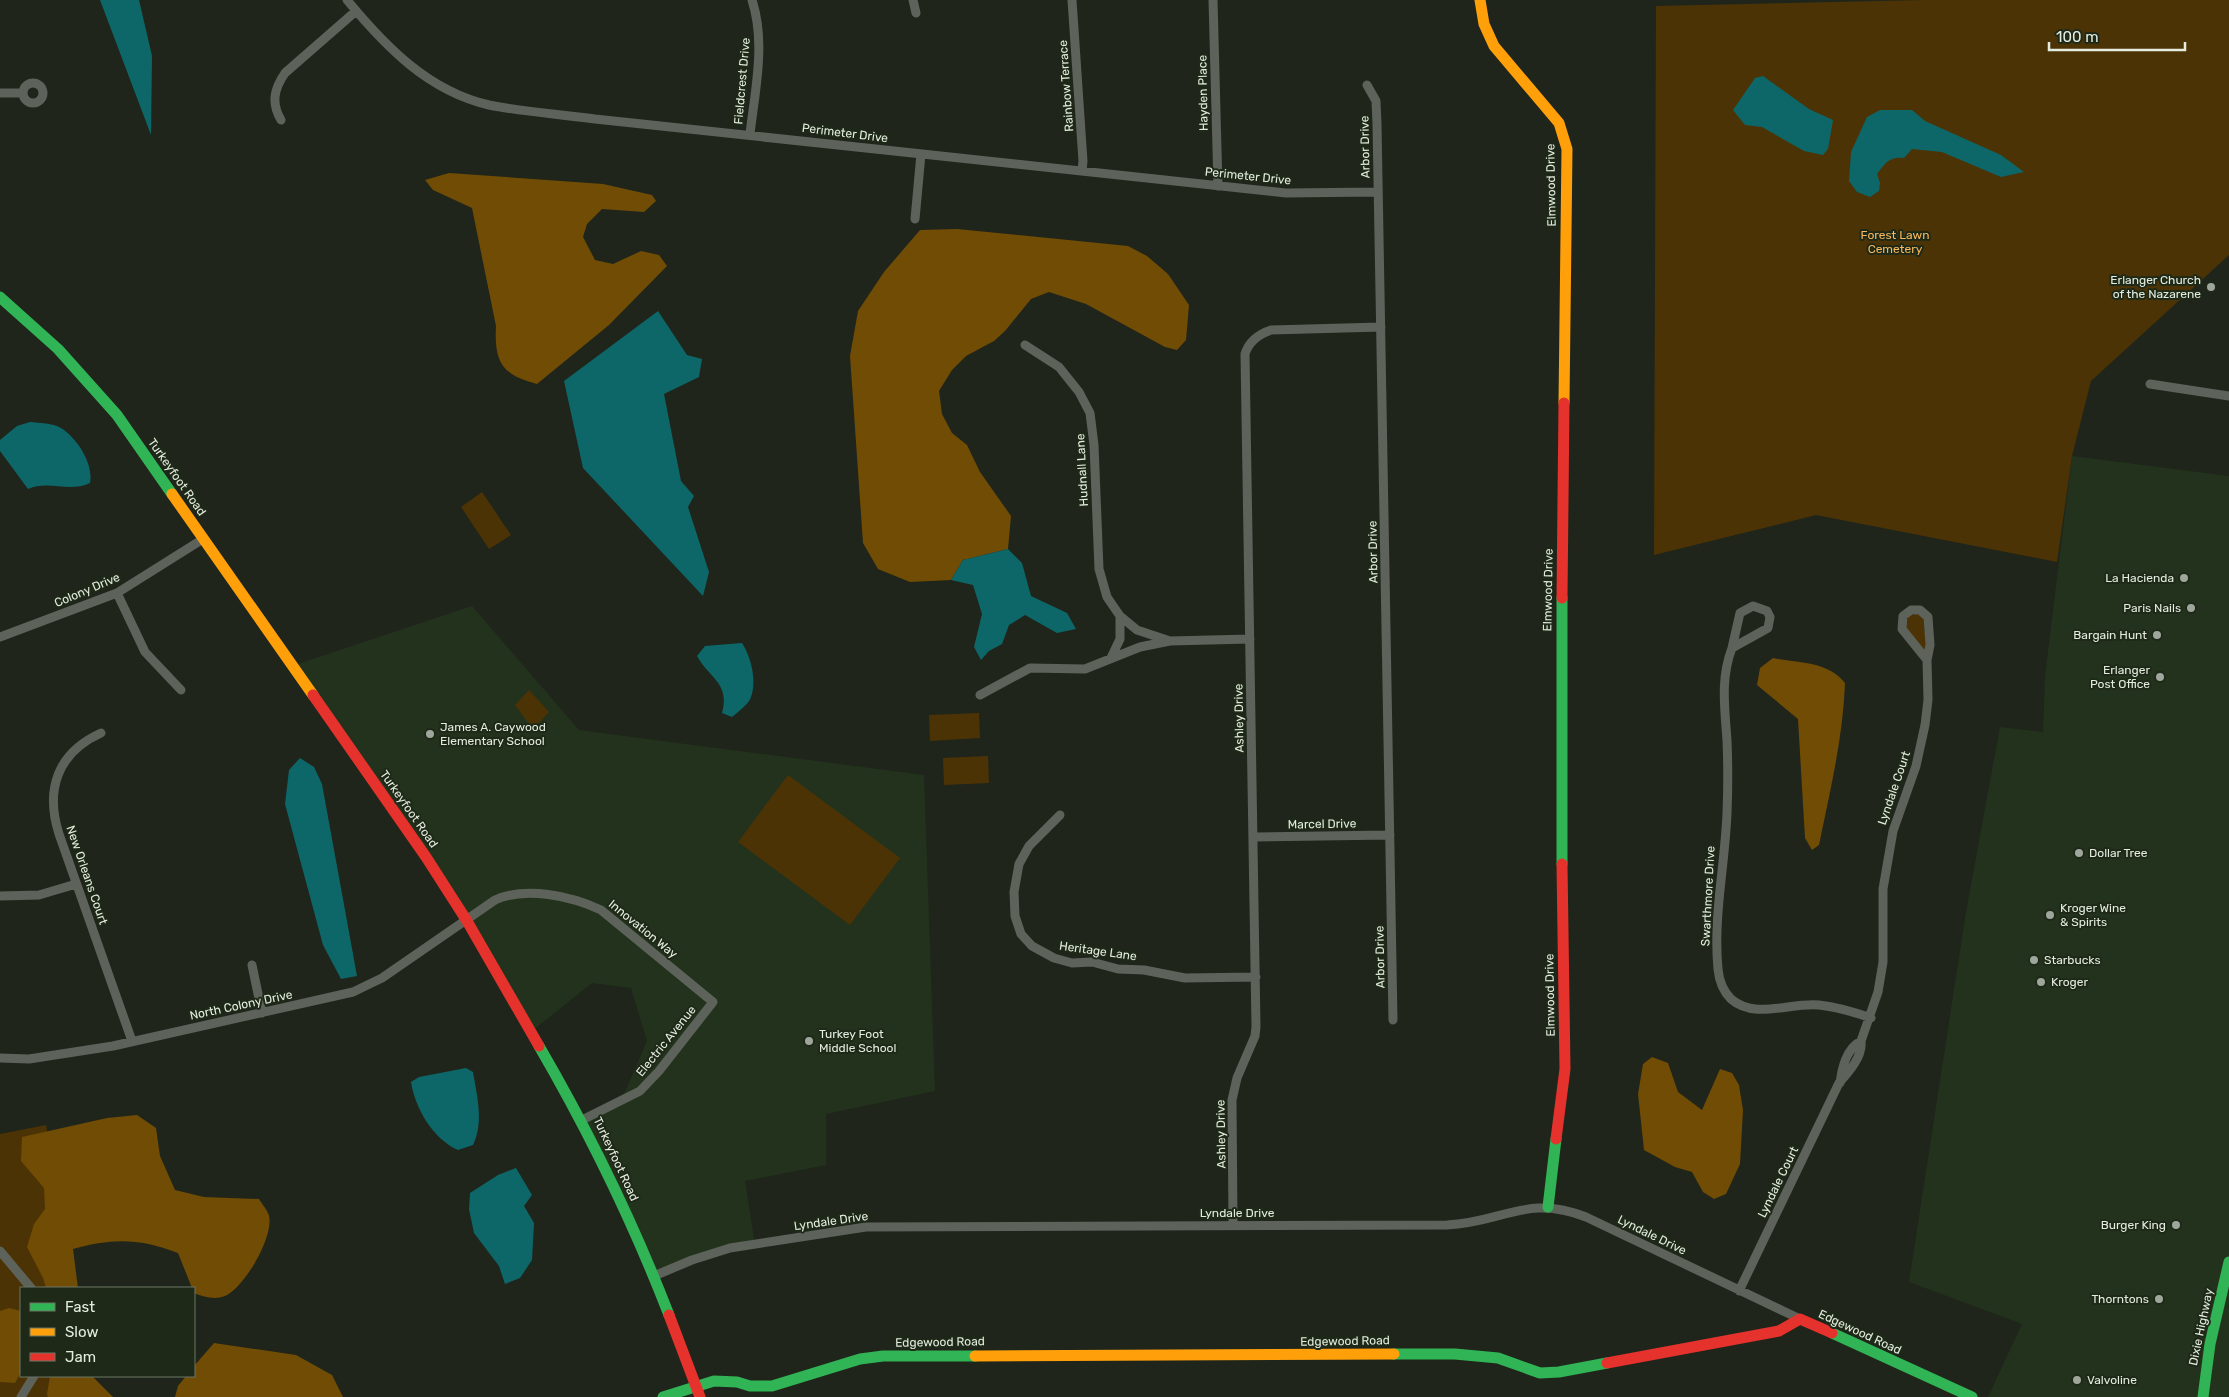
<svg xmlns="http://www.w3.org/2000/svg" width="2229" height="1397" font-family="Rubik,sans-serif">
  <rect width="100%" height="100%" fill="#1f251b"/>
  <path fill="#23321c" d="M2072,456l157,20v921h-241l34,-73 -113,-42 57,-370 34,-185 43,5 2,-56z
    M472,606l107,124 345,45 11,316 -109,23v51l-81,16 10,64 -101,31 -72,-156 39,-19 26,-60 -16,-53 -39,-5 -60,48 -65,-110 -175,-255z"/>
  <path fill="#4c3305" d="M1922,0h307v255l-138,126 -19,75 -15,106 -241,-47 -162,40 2,-549z
    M482,492l29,43 -22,14 -28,-42z
    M1918,614l6,3 2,35 -19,-22 -2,-7 4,-8z
    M529,690l20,22 -12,13 -8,-1 -14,-19z
    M979,713l1,25 -50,3 -1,-26z
    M988,756l1,27 -45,2 -1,-27z
    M788,775l112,83 -50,67 -112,-83z
    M46,1125l29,163h-54v88h69l4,21h-94v-263z"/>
  <path fill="#704c04" d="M449,173l154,11 49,11 4,6 -12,11 -42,-3 -15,15 -4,13 12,23 18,4 28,-13 18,4 8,11 -58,59 -72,59c-35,-9 -43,-22 -41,-58l-24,-118 -39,-18 -8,-10z
    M957,229l171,17 19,10 21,18 21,31 -3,35 -9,10 -12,-3 -79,-43 -37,-12 -18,7 -26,32 -11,10 -28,15 -14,14 -13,21 3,23 10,19 15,12 13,27 31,44 -3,33 -45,11 -12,20 -41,2 -32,-13 -15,-26 -13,-187 8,-45 26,-39 36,-42z
    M1773,658c26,5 55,3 72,25 -2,55 -15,108 -26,162l-7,5 -7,-12 -7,-119 -41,-34 3,-17z
    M1652,1057l16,6 10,29 24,18 18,-41 12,4 7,12 4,25 -3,54 -14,30 -12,5 -11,-7 -11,-20 -17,-5 -31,-17 -6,-56 5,-30z
    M137,1115l19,13 4,28 15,34 29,7 55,2c3,5 9,12 10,17 5,21 -25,72 -44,80 -10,4 -21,1 -31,-3l-16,-40c-39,-15 -66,-15 -105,-4l5,39h-32l-3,-10 -16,-31 7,-23 11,-15 -1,-21 -23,-27 1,-24 85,-19z
    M9,1308l12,3v61l-6,11 -15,-1v-71z
    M214,1343l82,12 36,20 11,22h-168l3,-11 8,-10h8v-10z
    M50,1376h42l21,21h-65l-1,-3z"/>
  <path fill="#0d6768" d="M100,0h39l13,56 -1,79z
    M1763,76l46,33 24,11 -5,29 -5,6 -19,-4 -42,-24 -17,-2 -12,-15 22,-32z
    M1880,110h32l13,11 76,34 23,17 -23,5 -59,-25 -30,-3 -8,9c-14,-2 -19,5 -27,16l3,9 -1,8 -9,6 -13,-5 -8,-11 2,-29 16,-35z
    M658,311l29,44 15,4 -3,18 -35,17 17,87 13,15 -6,11 21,65 -6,24 -120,-128 -19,-87z
    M30,422c10,1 22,1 31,6 16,10 33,36 29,55 -21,10 -41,-3 -62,6l-28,-38v-11l17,-14z
    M1008,549l14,14 9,33 36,17 9,16 -19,4 -32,-18 -16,10 -7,19 -13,7 -8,9 -7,-13 8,-33 -9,-29 -22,-5 12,-20z
    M742,643c9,14 15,37 9,54 -2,7 -13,15 -19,20l-10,-4c8,-30 -12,-34 -25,-57l8,-10z
    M300,758l14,9 8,17 35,192 -16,3 -18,-34 -38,-141 4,-34z
    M466,1068l7,4c4,24 11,50 0,73l-15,5c-25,-11 -43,-42 -47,-68l8,-5z
    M516,1168l16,27 -8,11 10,17 -2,37 -12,18 -15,6 -6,-18 -25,-33 -5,-24 1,-16 28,-18z"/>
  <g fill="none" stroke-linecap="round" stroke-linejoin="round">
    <path stroke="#5d625b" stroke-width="9" d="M347,0c38,46 81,91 142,105 34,7 71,9 106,14l691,74 92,-1
      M913,0l3,13
      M1072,0l11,161 -1,10
      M1213,0l5,186
      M23 93a10 10 0 1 1 20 0a10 10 0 1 1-20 0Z
      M1367,85l9,16 1,23 16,896
      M0,93h23
      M281,120c-10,-17 -7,-31 4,-47l71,-62
      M750,134c5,-44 16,-91 2,-134
      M915,219l6,-65
      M1025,345l34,22 20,25 11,21 4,32 5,124 8,28 13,19 17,14 33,11
      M2150,384l79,12
      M117,593l28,59 36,38
      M0,637l117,-44 86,-54
      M1732,648l8,-35 13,-7 14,5 3,6 -2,11 -36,20c-12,31 -7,61 -5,93 1,24 1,48 0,72 -2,52 -14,104 -9,156 1,11 5,22 13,30 24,21 60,3 88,6 18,2 35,7 52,13
      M1111,658l9,-19v-23
      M980,695l50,-27 55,1 55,-22 30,-6 80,-2
      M101,733c-44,20 -56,57 -42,101l73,207
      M1060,815l-31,31 -10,18 -5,28 1,24 6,18 11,12 22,12 18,5 20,-1 26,7 26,1 41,8 71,-1
      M1254,837l136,-2
      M0,896l39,-1 37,-11
      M252,965l10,48
      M0,1058l29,1 84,-13 240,-54 29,-14 113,-78c31,-14 76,-4 106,10l112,92 -54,69 -19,20 -58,29
      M1840,1083c2,-15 6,-34 21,-42
      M1233,1225l-1,-125 5,-22 18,-42 1,-9 -11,-673c4,-13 14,-20 26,-24l110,-3
      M0,1251l31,37
      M654,1276l38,-16 38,-12 136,-21 581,-2c57,-3 80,-31 139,-8l214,102
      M1739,1291l100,-208c10,-11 24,-27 22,-42l17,-49 5,-30v-73l10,-58 23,-65 9,-41 3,-25 -1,-40 3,-15 -2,-28 -8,-7h-9l-8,6 -1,13 25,31
      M21,1397l13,-21"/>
    <path stroke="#30b455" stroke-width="11" d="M0,297l58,52 59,66 55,79
      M1562,864v-266
      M539,1046c50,86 94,176 130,269
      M1548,1207l8,-68
      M1832,1333l140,64
      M1394,1354h61l43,4 42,15 19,-1 48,-9
      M663,1397l51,-16 23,1 13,4h22l88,-27 23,-3h92
      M2203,1397l7,-53 19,-82"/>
    <path stroke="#ff9f0a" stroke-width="11" d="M1480,0l4,24 10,22 65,77 8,26 -3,254
      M172,494l141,201
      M975,1356l419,-2"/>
    <path stroke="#e5322d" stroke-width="11" d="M1562,598l2,-195
      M313,695l113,162 41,64 72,125
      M1556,1139l9,-70 -3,-205
      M669,1315l31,82
      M1607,1363l172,-32 21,-12 32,14"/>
  </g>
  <g fill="#9fa69b" stroke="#1e2917" stroke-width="2">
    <circle cx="2211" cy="287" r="5"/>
    <circle cx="2184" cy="578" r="5"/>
    <circle cx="2191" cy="608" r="5"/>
    <circle cx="2157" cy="635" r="5"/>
    <circle cx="2160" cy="677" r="5"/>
    <circle cx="430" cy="734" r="5"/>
    <circle cx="2079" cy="853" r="5"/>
    <circle cx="2050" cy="915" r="5"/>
    <circle cx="2034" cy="960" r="5"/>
    <circle cx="2041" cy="982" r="5"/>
    <circle cx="809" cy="1041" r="5"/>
    <circle cx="2176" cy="1225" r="5"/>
    <circle cx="2159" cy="1299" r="5"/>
    <circle cx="2077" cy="1380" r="5"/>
  </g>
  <g text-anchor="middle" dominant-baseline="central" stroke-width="4" stroke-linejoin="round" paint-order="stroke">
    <g font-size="12" fill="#e4ece0" stroke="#1e2917">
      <text transform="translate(742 81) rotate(-85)">Fieldcrest Drive</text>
      <text transform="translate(1066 86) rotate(-94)">Rainbow Terrace</text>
      <text transform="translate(1203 93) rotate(-91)">Hayden Place</text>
      <text transform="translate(845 133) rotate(7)">Perimeter Drive</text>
      <text transform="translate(1365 147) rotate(-91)">Arbor Drive</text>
      <text transform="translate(1248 176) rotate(6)">Perimeter Drive</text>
      <text transform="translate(1551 185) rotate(-91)">Elmwood Drive</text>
      <text transform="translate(1082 470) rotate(-93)">Hudnall Lane</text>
      <text transform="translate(177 477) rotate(55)">Turkeyfoot Road</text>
      <text transform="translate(1373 552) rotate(-91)">Arbor Drive</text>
      <text transform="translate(87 590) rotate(-23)">Colony Drive</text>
      <text transform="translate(1548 590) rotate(-89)">Elmwood Drive</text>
      <text transform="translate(1239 718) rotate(-91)">Ashley Drive</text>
      <text transform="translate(1894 788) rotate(-71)">Lyndale Court</text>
      <text transform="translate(409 809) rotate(55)">Turkeyfoot Road</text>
      <text transform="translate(1322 824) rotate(-1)">Marcel Drive</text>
      <text transform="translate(87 875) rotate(71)">New Orleans Court</text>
      <text transform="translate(1708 896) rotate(-87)">Swarthmore Drive</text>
      <text transform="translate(643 929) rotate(39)">Innovation Way</text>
      <text transform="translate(1098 951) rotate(8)">Heritage Lane</text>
      <text transform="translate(1380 957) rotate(-91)">Arbor Drive</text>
      <text transform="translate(1550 995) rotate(-91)">Elmwood Drive</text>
      <text transform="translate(241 1005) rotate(-12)">North Colony Drive</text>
      <text transform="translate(666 1041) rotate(-51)">Electric Avenue</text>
      <text transform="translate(1221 1134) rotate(-91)">Ashley Drive</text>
      <text transform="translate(616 1159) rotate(65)">Turkeyfoot Road</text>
      <text transform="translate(1778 1182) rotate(-64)">Lyndale Court</text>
      <text x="1237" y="1213">Lyndale Drive</text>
      <text transform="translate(831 1221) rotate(-8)">Lyndale Drive</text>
      <text transform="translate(1652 1235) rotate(26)">Lyndale Drive</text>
      <text transform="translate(2201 1327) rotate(-78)">Dixie Highway</text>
      <text transform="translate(1860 1332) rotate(25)">Edgewood Road</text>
      <text transform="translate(1345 1341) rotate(-1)">Edgewood Road</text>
      <text transform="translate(940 1342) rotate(-1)">Edgewood Road</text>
    </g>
    <g font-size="12" fill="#f9b85d" stroke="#1e2917">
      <text x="1895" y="235">Forest Lawn<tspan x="1895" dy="14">Cemetery</tspan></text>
    </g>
    <g font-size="12" fill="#e4ece0" stroke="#1e2917" text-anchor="end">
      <text x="2201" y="280">Erlanger Church<tspan x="2201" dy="14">of the Nazarene</tspan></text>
      <text x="2174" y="578">La Hacienda</text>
      <text x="2181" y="608">Paris Nails</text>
      <text x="2147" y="635">Bargain Hunt</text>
      <text x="2150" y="670">Erlanger<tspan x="2150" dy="14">Post Office</tspan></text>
      <text x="440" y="727" text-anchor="start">James A. Caywood<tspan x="440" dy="14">Elementary School</tspan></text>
      <text x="2089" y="853" text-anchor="start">Dollar Tree</text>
      <text x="2060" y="908" text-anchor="start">Kroger Wine<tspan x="2060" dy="14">&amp; Spirits</tspan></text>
      <text x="2044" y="960" text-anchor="start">Starbucks</text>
      <text x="2051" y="982" text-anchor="start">Kroger</text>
      <text x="819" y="1034" text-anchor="start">Turkey Foot<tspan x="819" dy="14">Middle School</tspan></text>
      <text x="2166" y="1225">Burger King</text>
      <text x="2149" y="1299">Thorntons</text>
      <text x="2087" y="1380" text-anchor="start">Valvoline</text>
    </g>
  </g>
  <rect x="20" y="1287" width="175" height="90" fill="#1e2917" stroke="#6d7767"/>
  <rect x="30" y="1303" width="25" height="8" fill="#30b455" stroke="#6d7767"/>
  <text x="65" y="1312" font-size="15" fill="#e4ece0">Fast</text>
  <rect x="30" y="1328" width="25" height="8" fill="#ff9f0a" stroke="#6d7767"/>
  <text x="65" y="1337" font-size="15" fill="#e4ece0">Slow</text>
  <rect x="30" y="1353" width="25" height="8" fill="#e5322d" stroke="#6d7767"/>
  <text x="65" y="1362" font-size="15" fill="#e4ece0">Jam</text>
  <path d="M2049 42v8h136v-8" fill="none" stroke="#e4ece0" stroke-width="2.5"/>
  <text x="2056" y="42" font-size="15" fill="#e4ece0" stroke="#1e2917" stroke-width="4" paint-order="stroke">100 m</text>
</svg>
